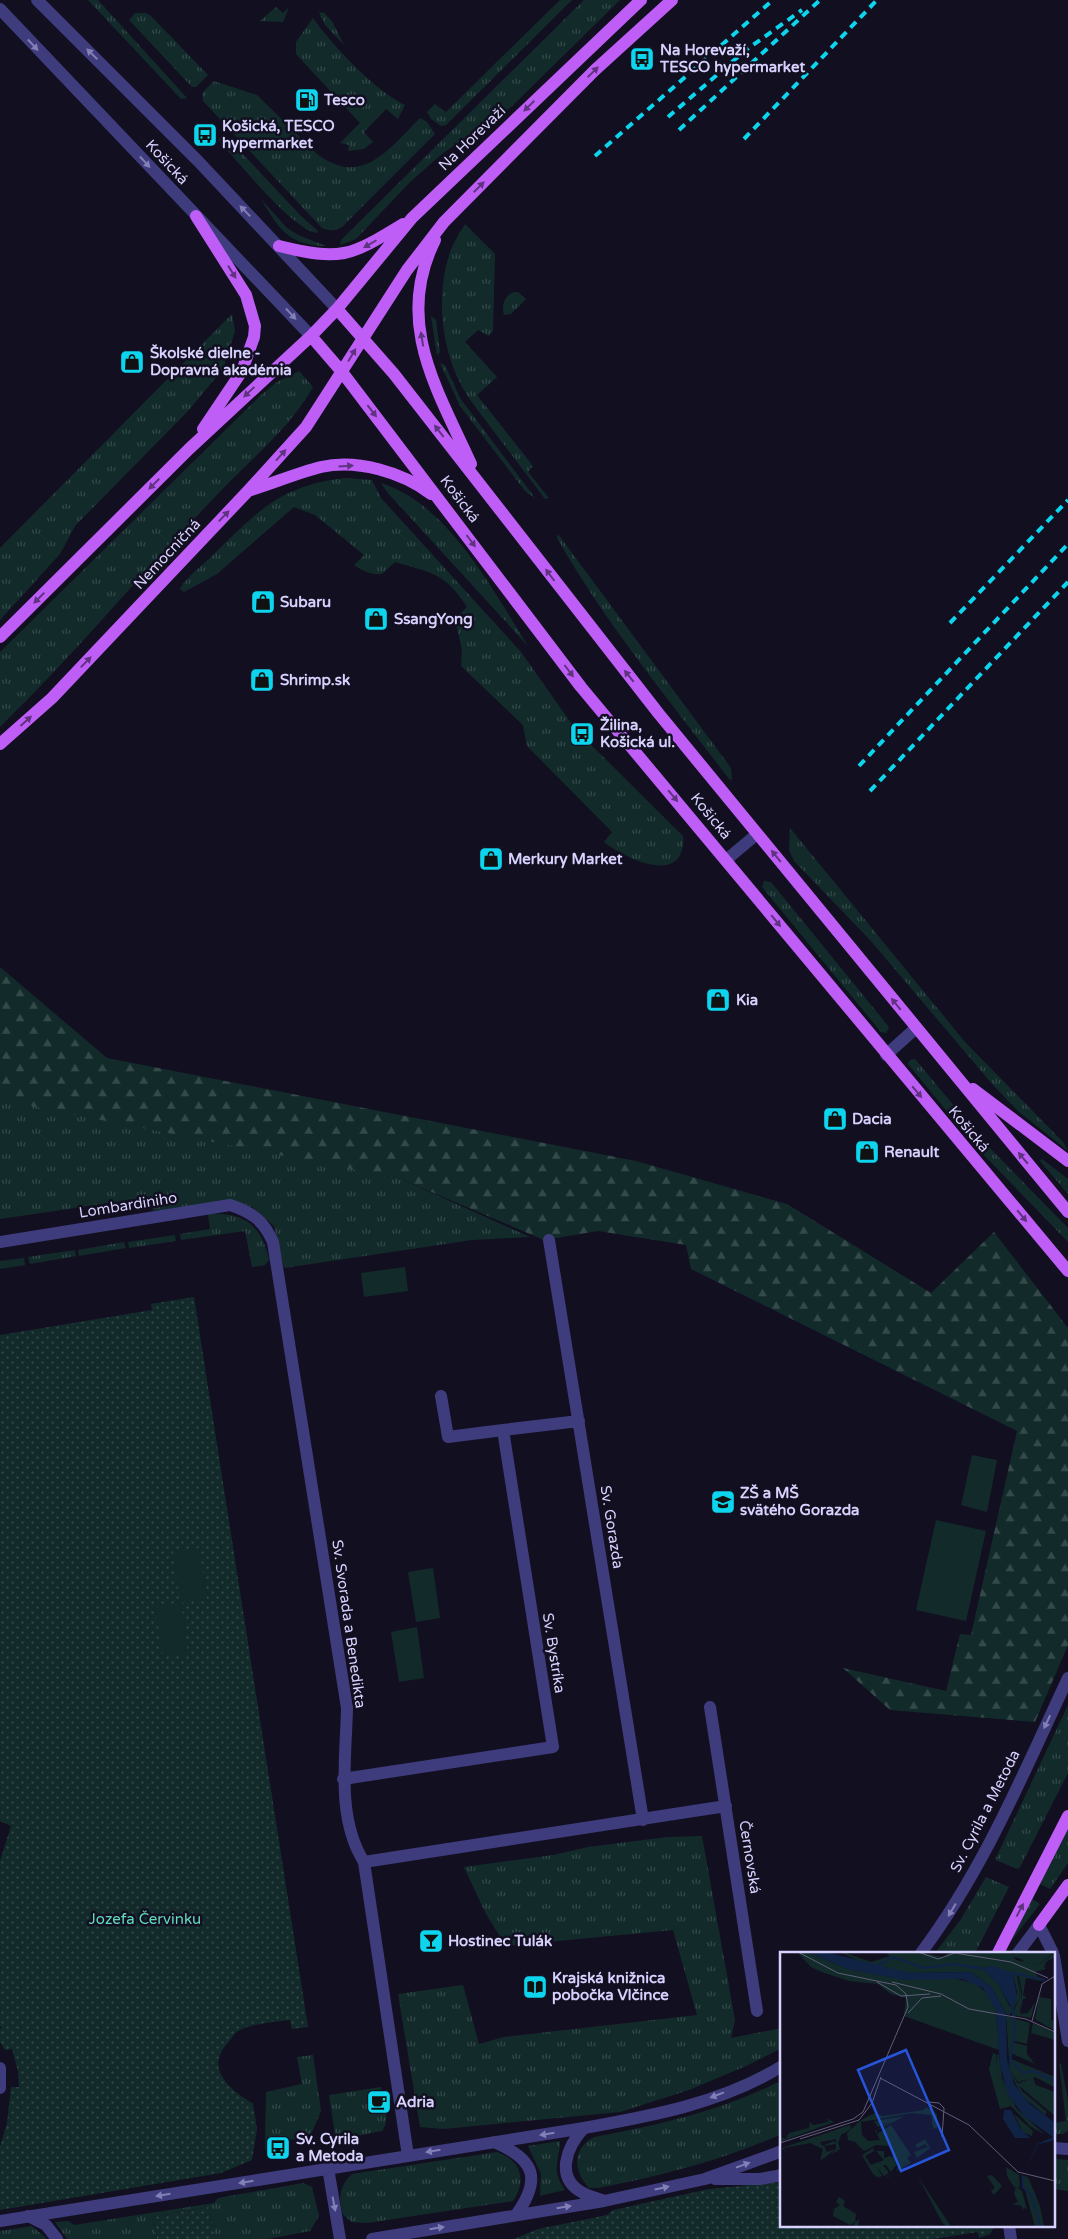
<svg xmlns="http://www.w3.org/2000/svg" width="1068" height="2239" font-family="'Varela Round',sans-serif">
  <defs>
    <pattern id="grass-tufts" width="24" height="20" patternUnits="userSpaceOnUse" patternTransform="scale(1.25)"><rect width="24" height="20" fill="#122b2a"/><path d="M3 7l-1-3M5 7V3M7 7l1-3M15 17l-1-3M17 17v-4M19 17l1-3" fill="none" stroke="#34494a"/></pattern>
    <pattern id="forest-firs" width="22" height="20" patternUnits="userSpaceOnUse" patternTransform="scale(1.25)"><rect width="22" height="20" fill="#122b2a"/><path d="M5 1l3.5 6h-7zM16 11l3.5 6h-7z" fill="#34494a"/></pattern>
    <pattern id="park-dots" width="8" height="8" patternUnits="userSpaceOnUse" patternTransform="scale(1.25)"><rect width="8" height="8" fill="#122b2a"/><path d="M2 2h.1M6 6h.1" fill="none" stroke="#34494a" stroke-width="1.8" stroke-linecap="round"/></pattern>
  </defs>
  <rect width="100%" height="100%" fill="#120f21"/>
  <path fill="url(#grass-tufts)" d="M88,0h10l89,98 -6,1z
    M560,0h12l-126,125 -5,1 -10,-7 -4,-7 8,-8 11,8z
    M584,0h36l-110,108 -67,45 -33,29 -54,57 -16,6 1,-5z
    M276,7l7,6 6,-6 -6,15 -23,-1z
    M319,12l5,1 8,8 12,24 -19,-20z
    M135,13h11l5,3 57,59 -12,12h-4l-63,-67z
    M313,18c19,27 62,73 92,87l-7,14 -12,-10 -22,23 9,10 -9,7 -16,2 1,-6 -9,-2 20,-20 -64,-69v-12z
    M214,81l43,14 60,59c45,34 72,-5 103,-36l7,4 8,12 -93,93c-7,4 -12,4 -20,1l-119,-127 -1,-8z
    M224,134l77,82 17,15 -2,2c-26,-6 -78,-72 -98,-93z
    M261,199l26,29 11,7 28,11c-38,-1 -47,-17 -65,-47z
    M465,224l30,30 -2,77 -4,5 -11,-6 -13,12 32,35 -20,18 56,71 -5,6 21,26 -4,1 -77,-102c-26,-41 -33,-96 -19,-142 3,-11 11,-22 16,-31z
    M514,292h4l8,7 -15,15 -7,1c-3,-10 1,-20 10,-23z
    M232,314l3,17 -12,38 -35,42 -113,115 -15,28 -60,66v-72z
    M431,316l5,4 4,32 -3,3z
    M440,363l5,2 15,33 75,100 -10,-7 -65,-85z
    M299,371l14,16c-24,43 -65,74 -98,110 -73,75 -140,157 -215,230v-75l262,-258 15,-12z
    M346,478l26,2 9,18 140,154 55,78 107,106c1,7 0,12 -3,19 -13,25 -61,-1 -76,-13l8,-10 -85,-86 -4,-21 -62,-59 1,-16 -7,-31 12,-12c-22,-34 -34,-34 -72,-45l-13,12c-11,1 -19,-3 -28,-9l10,-10 -49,-40 -21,-8 -77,67 -33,18 -4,-3c6,-12 22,-23 32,-33 45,-44 68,-71 134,-78z
    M381,483c67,21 111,106 147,163l-141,-154z
    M558,534l173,234 1,12 -3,-1c-59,-78 -123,-155 -172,-241z
    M790,828l175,214 98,100 5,9 -50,-40 -25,-26 -123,-145 -76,-79 -5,-11z
    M764,881l7,1 118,145 -3,6 -5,-1 -119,-145z
    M915,1059l69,83 84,86v14l-90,-93 -70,-85 2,-4z
    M0,1095l401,84 129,58 -58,3 -188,28 -10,-42 -22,-19 -19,-7 -80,11 -3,-14 -150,22z
    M1042,1159l26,20v15l-28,-33z
    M208,1214c36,-2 54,11 61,46l-4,5 -13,2 -7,-36 -64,9 -1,-6 30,-5z
    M175,1235l1,6 -47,7 -1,-6z
    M124,1242l2,6 -47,8 -1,-6z
    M75,1250l1,6 -46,8 -2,-7z
    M24,1258l1,7 -25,4v-8z
    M1068,1705v68l-48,94 -2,2 -23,-9z
    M1068,1830v33l-18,26 -10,-5z
    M702,1836l33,184 -4,18 51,-10v20l-36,18 -57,24 -69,22 -177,17 -23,-2 -22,-133 65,-9 16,59 25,-7 193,-22 -24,-85 -167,16 -20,-32 -22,-47 89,-12 35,-8 79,-10z
    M986,1877l23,10 -34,66h-40l26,-34z
    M1032,1899l8,5 -29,37z
    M313,2055l8,56 -9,21 -15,14 -3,-7 -20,4 -2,7h-7l1,-58 36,-8 -5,-27z
    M1059,2063l2,1 7,37v30l-5,3h-9v-11l12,-2z
    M782,2082v52c-60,26 -121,42 -184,54h-9c-16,-17 -17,-39 5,-51 63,-12 124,-25 182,-54z
    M381,2087c3,15 10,32 1,44l-46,9 -7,-45z
    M560,2141c0,20 -10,27 5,49l-25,6 1,-22 -13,-28z
    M497,2152c24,8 30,28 16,49l-146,22 -15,-1 -9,-7c-5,-16 -4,-29 9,-41z
    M1054,2159l14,1v31l-14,-2z
    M303,2183l9,4 7,29 -9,15 -42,8h-53l-6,-32 -56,10 4,22h-90l-12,-17 13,-1 6,4 140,-22 4,-5z
    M32,2226l15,13h-47v-8z"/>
  <path fill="url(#forest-firs)" d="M0,967l107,91 529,103 151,43 144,89 63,-61 74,96v317l-33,77 -145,-12 -47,-42 103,23 14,-57 11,1 46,-204 -326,-162 -5,-24 -88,-14 -54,9 -143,-61 -401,-79z"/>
  <path fill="url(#park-dots)" d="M194,1297l114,730 -16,2 -2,-9c-16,2 -35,3 -50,10 -5,2 -9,9 -13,14 -23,26 5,47 26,60l4,25 -5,31 -31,13 -221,37v-64l7,-23 4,-36h8l-1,-16 -6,-22 -7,1 -5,-8v-13l2,-1 -2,-2v-165l11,-35 -11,-5v-486l152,-25 -1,-6z
    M782,2182v43l212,2 -4,7 -11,4 -1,-6 -45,7h-419l24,-10 69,-14 6,-5 96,-21z
    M209,2207l6,32h-58l-4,-22z"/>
  <path fill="#122b2a" d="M405,1267l3,24 -44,6 -3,-24z
    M972,1455l25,5 -10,52 -26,-7z
    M936,1520l50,11 -20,90 -50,-11z
    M199,1548l8,51 -26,4 7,50 -25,4 -8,-50 25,-5 -7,-50z
    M433,1568l7,50 -24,4 -8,-50z
    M417,1627l7,51 -25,4 -8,-50z"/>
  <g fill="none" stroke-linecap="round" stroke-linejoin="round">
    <path stroke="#3f3c7e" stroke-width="12" d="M37,0l162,162 138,147
      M0,9l311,327
      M726,860l31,-26
      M886,1055l30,-27
      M549,1240l94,580
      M0,1242l230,-37c22,7 34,16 43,37l74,466c-1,50 -11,110 17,154l44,294
      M441,1396l7,41 55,-7
      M710,1707l47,304
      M343,1779l210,-32 -50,-317 76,-9
      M364,1862l362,-56
      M921,1953c63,-84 103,-181 147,-275
      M1018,1953l21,-28 14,28
      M1054,1956l14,85
      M0,2068v20
      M584,2128c-17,18 -30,50 -1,65 5,3 13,5 19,7
      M494,2142c41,17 48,37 22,73
      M1054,2148l14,1
      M328,2168l12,71
      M715,2179h45l22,-4
      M28,2216l18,9 11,14
      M0,2221l584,-93c67,-12 139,-25 198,-62
      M1009,2225l2,14
      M372,2239l232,-38 101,-22 77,-28"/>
    <path stroke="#bf5ef7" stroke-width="12" d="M196,216l50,79 9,31 -1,11 -12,34 -39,58
      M435,240c-41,82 2,149 36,224
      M279,246c62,15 70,11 124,-22
      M337,309l57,65 265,340 409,498
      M311,336l31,36 239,315 487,584
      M251,490c23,-7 46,-17 70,-23 36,-8 81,5 110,27
      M0,637l189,-188 122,-113 26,-27 75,-91 229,-218
      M0,744l52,-46 196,-207 58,-64 101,-157 37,-48 151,-152 77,-70
      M973,1089l95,72
      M1039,1925l29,-40
      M998,1953l70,-137"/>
    <path stroke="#0cd5ed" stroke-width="4" stroke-dasharray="8 6" stroke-linecap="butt" d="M668,117l78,-67 56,-40
      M679,130l141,-130
      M744,139l133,-139
      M595,156l178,-156
      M950,623l118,-123
      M859,766l209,-222
      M870,791l198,-209"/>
  </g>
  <defs><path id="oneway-solid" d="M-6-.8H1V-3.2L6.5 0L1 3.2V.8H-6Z" transform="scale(1.25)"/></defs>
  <g fill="#837fb7">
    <use href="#oneway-solid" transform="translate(33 45) rotate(47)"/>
    <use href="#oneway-solid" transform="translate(92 54) rotate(-135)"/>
    <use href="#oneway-solid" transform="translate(145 162) rotate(47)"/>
    <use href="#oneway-solid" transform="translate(245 211) rotate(-134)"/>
    <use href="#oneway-solid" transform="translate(291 314) rotate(47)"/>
    <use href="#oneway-solid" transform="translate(1047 1722) rotate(115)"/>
    <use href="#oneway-solid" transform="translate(952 1910) rotate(121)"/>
    <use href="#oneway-solid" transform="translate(717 2095) rotate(159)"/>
    <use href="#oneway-solid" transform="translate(547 2134) rotate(171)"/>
    <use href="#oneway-solid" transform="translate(433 2151) rotate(171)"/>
    <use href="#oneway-solid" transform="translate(743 2165) rotate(-20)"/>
    <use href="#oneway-solid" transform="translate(246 2182) rotate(171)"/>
    <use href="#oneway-solid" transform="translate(662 2188) rotate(-12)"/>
    <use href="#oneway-solid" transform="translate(163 2195) rotate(171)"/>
    <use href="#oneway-solid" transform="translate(334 2204) rotate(79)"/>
    <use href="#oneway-solid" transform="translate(564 2207) rotate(-9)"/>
    <use href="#oneway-solid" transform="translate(437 2228) rotate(-9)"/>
  </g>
  <g fill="#603381">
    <use href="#oneway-solid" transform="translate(593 72) rotate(-44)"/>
    <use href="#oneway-solid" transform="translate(529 106) rotate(136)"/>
    <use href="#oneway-solid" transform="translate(479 187) rotate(-45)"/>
    <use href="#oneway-solid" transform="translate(370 244) rotate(150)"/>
    <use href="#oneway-solid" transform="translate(232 272) rotate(58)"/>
    <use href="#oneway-solid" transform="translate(422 339) rotate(-99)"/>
    <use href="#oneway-solid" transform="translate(352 355) rotate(-59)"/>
    <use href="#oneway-solid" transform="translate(249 392) rotate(137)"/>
    <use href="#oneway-solid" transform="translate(372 411) rotate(52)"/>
    <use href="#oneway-solid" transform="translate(439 431) rotate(-128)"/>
    <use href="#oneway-solid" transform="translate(281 455) rotate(-48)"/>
    <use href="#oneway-solid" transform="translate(346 466) rotate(-3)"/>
    <use href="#oneway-solid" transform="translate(154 484) rotate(135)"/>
    <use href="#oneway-solid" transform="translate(224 516) rotate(-46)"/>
    <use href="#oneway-solid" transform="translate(471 541) rotate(53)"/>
    <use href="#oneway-solid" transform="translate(550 575) rotate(-127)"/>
    <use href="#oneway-solid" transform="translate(39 598) rotate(135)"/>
    <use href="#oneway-solid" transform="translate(86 662) rotate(-46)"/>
    <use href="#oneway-solid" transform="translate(569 671) rotate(53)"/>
    <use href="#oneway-solid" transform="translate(629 676) rotate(-129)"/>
    <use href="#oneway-solid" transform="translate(26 721) rotate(-42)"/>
    <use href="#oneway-solid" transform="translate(673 796) rotate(50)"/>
    <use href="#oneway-solid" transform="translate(776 856) rotate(-129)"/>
    <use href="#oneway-solid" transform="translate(776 921) rotate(51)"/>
    <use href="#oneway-solid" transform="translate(896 1004) rotate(-129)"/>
    <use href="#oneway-solid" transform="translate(917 1092) rotate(50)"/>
    <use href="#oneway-solid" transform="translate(1023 1158) rotate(-130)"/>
    <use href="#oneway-solid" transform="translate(1022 1216) rotate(50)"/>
    <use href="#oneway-solid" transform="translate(1020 1910) rotate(-62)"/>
  </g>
  <defs>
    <symbol id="bus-square" viewBox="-11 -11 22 22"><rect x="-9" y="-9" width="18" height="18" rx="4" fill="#0cd5ed" stroke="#120f21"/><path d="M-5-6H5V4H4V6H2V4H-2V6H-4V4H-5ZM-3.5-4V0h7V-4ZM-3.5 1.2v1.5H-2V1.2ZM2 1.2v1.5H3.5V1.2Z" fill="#111"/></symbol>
    <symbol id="fuel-square" viewBox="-11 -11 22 22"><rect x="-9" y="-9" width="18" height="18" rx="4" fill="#0cd5ed" stroke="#120f21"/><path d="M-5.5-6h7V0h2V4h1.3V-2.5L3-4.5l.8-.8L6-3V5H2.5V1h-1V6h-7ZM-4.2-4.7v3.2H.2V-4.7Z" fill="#111"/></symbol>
    <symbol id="shop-square" viewBox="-11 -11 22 22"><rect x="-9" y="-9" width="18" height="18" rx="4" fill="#0cd5ed" stroke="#120f21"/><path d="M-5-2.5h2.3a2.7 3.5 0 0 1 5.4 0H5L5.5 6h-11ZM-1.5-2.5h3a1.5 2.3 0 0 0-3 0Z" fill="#111"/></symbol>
    <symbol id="school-square" viewBox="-11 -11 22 22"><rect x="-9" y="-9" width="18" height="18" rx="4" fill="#0cd5ed" stroke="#120f21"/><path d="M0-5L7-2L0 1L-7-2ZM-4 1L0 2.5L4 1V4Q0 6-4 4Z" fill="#111"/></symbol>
    <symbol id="bar-square" viewBox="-11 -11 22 22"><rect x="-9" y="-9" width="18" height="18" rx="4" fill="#0cd5ed" stroke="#120f21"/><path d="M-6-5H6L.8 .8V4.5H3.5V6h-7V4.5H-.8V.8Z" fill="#111"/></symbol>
    <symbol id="library-square" viewBox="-11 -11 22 22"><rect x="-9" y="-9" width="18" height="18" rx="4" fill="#0cd5ed" stroke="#120f21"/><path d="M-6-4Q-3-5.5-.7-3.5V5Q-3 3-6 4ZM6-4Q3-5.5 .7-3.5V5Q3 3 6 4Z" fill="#111"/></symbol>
    <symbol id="cafe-square" viewBox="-11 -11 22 22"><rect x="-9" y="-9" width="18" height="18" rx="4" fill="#0cd5ed" stroke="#120f21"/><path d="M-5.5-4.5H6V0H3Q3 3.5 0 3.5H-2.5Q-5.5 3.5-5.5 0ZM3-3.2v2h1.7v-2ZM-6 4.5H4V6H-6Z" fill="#111"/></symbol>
  </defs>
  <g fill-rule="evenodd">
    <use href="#bus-square" x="628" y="45" width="28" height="28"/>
    <use href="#fuel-square" x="293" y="86" width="28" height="28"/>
    <use href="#bus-square" x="191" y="121" width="28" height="28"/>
    <use href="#shop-square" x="118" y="348" width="28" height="28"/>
    <use href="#shop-square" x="249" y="588" width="28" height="28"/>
    <use href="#shop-square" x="362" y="605" width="28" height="28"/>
    <use href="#shop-square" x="248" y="666" width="28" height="28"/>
    <use href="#bus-square" x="568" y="720" width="28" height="28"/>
    <use href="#shop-square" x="477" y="845" width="28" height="28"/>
    <use href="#shop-square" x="704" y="986" width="28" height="28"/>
    <use href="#shop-square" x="821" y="1105" width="28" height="28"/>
    <use href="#shop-square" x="853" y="1138" width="28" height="28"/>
    <use href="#school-square" x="709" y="1488" width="28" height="28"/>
    <use href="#bar-square" x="417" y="1927" width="28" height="28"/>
    <use href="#library-square" x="521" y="1973" width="28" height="28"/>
    <use href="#cafe-square" x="365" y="2088" width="28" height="28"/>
    <use href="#bus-square" x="264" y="2134" width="28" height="28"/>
  </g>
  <g text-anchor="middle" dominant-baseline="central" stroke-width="5" stroke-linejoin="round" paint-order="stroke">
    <g font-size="15" font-weight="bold" fill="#d7d1fd" stroke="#120f21" text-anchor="start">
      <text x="660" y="50">Na Horevaží,<tspan x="660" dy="17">TESCO hypermarket</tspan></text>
      <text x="324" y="100">Tesco</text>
      <text x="222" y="126">Košická, TESCO<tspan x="222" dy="17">hypermarket</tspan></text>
      <text x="150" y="353">Školské dielne -<tspan x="150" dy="17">Dopravná akadémia</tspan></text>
      <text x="280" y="602">Subaru</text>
      <text x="394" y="619">SsangYong</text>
      <text x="280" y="680">Shrimp.sk</text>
      <text x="600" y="725">Žilina,<tspan x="600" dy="17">Košická ul.</tspan></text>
      <text x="508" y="859">Merkury Market</text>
      <text x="736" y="1000">Kia</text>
      <text x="852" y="1119">Dacia</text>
      <text x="884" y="1152">Renault</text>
      <text x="740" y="1493">ZŠ a MŠ<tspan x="740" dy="17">svätého Gorazda</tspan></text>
      <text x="448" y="1941">Hostinec Tulák</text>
      <text x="552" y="1978">Krajská knižnica<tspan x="552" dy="17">pobočka Vlčince</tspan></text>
      <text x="396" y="2102">Adria</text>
      <text x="296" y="2139">Sv. Cyrila<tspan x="296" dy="17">a Metoda</tspan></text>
    </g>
    <g font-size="15" fill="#d7d1fd" stroke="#120f21">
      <text transform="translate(472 138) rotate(-44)">Na Horevaží</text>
      <text transform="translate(167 162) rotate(47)">Košická</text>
      <text transform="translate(460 499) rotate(53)">Košická</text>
      <text transform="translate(167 554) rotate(-47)">Nemocničná</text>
      <text transform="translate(711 816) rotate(51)">Košická</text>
      <text transform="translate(969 1129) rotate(50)">Košická</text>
      <text transform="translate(128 1205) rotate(-9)">Lombardiniho</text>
      <text transform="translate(612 1527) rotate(81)">Sv. Gorazda</text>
      <text transform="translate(349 1624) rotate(82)">Sv. Svorada a Benedikta</text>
      <text transform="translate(554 1653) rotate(81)">Sv. Bystríka</text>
      <text transform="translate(985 1811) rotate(-63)">Sv. Cyrila a Metoda</text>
      <text transform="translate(750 1857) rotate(81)">Černovská</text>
    </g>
    <g font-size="15" fill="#61d9bc" stroke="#120f21">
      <text x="145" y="1919">Jozefa Červinku</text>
    </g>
  </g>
  <g transform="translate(780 1952)">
    <rect width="275" height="275" fill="#120f21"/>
    <path d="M17,0h11l40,17 47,9 62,1 19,5 12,10 8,16 3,40 -95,-34 2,-18 -15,-4 -13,-10 -29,-3 -27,-9 -11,-5zM238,22l4,25 -2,11 1,4 7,-1 7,-11 -4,16 -19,-3 8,-18zM259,45l12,2v21l4,1v10l-20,-12zM226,64l24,7 -3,21 -16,-4zM253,71l22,10v7l-24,-7zM232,90l15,4v8l8,10 -24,-11zM213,101l3,1 1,14 14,38 -11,3 -11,-40zM253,125l3,8 19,7v24l-38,-32zM125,164l-28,14v4l-2,-3 16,-10 -13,6 -4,-6zM70,173l1,4 -10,6 -3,8 2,6 -9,6 5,-6v-10l-16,3 2,4 12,-5 2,3 -12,2 3,6 9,-3 -16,12 3,-12 -13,-6 -26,5 1,4 -3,-4zM145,187l5,9 3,-2 -16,12 -3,-6 14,-5 -3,-3 -7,4 -3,-3zM93,196l1,3 -9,5 6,9 13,-5 -8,-9h8v7l6,-2 7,8 -6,8 -5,-7h-3l6,8 -5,3 -8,-10 6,10 -4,1 6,1 11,-5 -7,4 -3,1h-4l-4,-1 -4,-3 -11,-19zM226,215l13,8 1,12h-6l-7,-11z" fill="#122b2a"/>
    <path d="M59,0h4l28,10 19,-6 -5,-4h35l24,5 5,-5h65l-2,1 4,7 22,5 17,-12v4l-9,5 -2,5 2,2 -11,3 6,9 -15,-3 -3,17 4,3 -4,1 -2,13 1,-20 -3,-16 -2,-1 3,22 -10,18 -4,-1 -14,-27 -22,-15 -60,1 -39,-7zM202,16l31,5 4,19 -3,14 -4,1 -11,-22zM226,64l7,28 -4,20 2,-5 44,18 -1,10 -19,-10 -17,5 -8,-12 12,21 25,21 -2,3 -23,-19 -12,-23zM198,65l11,15 -30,-6 10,-8zM163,77l36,4 14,9v4zM217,102l2,1 3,23 14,30 29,27 -15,-9 -19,-20 -14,-38zM146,155l11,7v14l-9,1 5,-1 -2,-13 -19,-2 -50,9 -1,-2 14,-7 8,3 41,-6zM234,162l19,17 -1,5 -9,-4zM47,166l7,4 -54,20v-5l6,2 3,-6 20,-5 1,-6 3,3 11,-2 5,-2zM236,234l6,5 5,19 -3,-3 -2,4v-5l-10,-2 6,-2 -4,-8z" fill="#122b2a" fill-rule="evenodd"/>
    <path d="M275,0l-17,13 -15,-2v-3l-11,-4 2,-4zM166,48l17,11h-4l-2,6 -17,-7zM81,168l1,15 6,6 12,-1 -3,-6 14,-9 20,30 -4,3 4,5 -15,8 3,-8 -9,-4 4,-4 -5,-9 -13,-1 -12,6 -9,-9 -7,-2 -1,-7zM137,223l33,50 -3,2 -5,-5zM241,223l7,2 12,29 4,21h-9z" fill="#122b2a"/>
    <path d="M212,223l10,11 -8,9 -3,-4 4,-3 -8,-12zM59,245l6,4 -2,5 13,8 -1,8 5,-3 -3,8h-3l1,-5 -5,3 -17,-9 1,-7 6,-4 -4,-3z" fill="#122b2a"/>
    <path d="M28,0h18l84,21 60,-1 22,15 14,27 1,45 7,25 16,20 25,19v16l-6,3 -11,2 -14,30 13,-30 16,-7 -28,-20 -17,-22 -8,-30 -4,-55 -13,-22 -21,-9 -58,1 -56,-11zM213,14l20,7 4,25 -5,11 -13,-24 -17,-17zM224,158h7l9,18 10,10h-15l-12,-19z" fill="#102344"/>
    <path fill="none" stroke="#102344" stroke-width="2.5" d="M96,14l17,-9 31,11 30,-4 30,5M233,21l32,7M232,52l3,29 -5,28 14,12 10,-2 21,10M243,224v11l8,7 10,33"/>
    <path fill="none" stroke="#615d79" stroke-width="1" d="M138,0l20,7 17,-6 56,9 37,16M97,30l24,14 29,-2M112,30l49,12 28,15 57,10 29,13M128,61l14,-15 19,-2M252,69l10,-37 13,-8M100,126l89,47 49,47 37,9M148,150l11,1 5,5 -2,29M20,187l59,-19 13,-17 9,-26M0,191l73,-24 10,-7 45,-105 -2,-13 -10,-9 -58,-12 -40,-21"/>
    <path fill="#2655da" fill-opacity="0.15" stroke="#2655da" stroke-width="2.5" d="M126,98l43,100 -48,21 -43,-101z"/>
    <rect width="275" height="275" fill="none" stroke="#d7d1fd" stroke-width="2.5"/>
  </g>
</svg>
